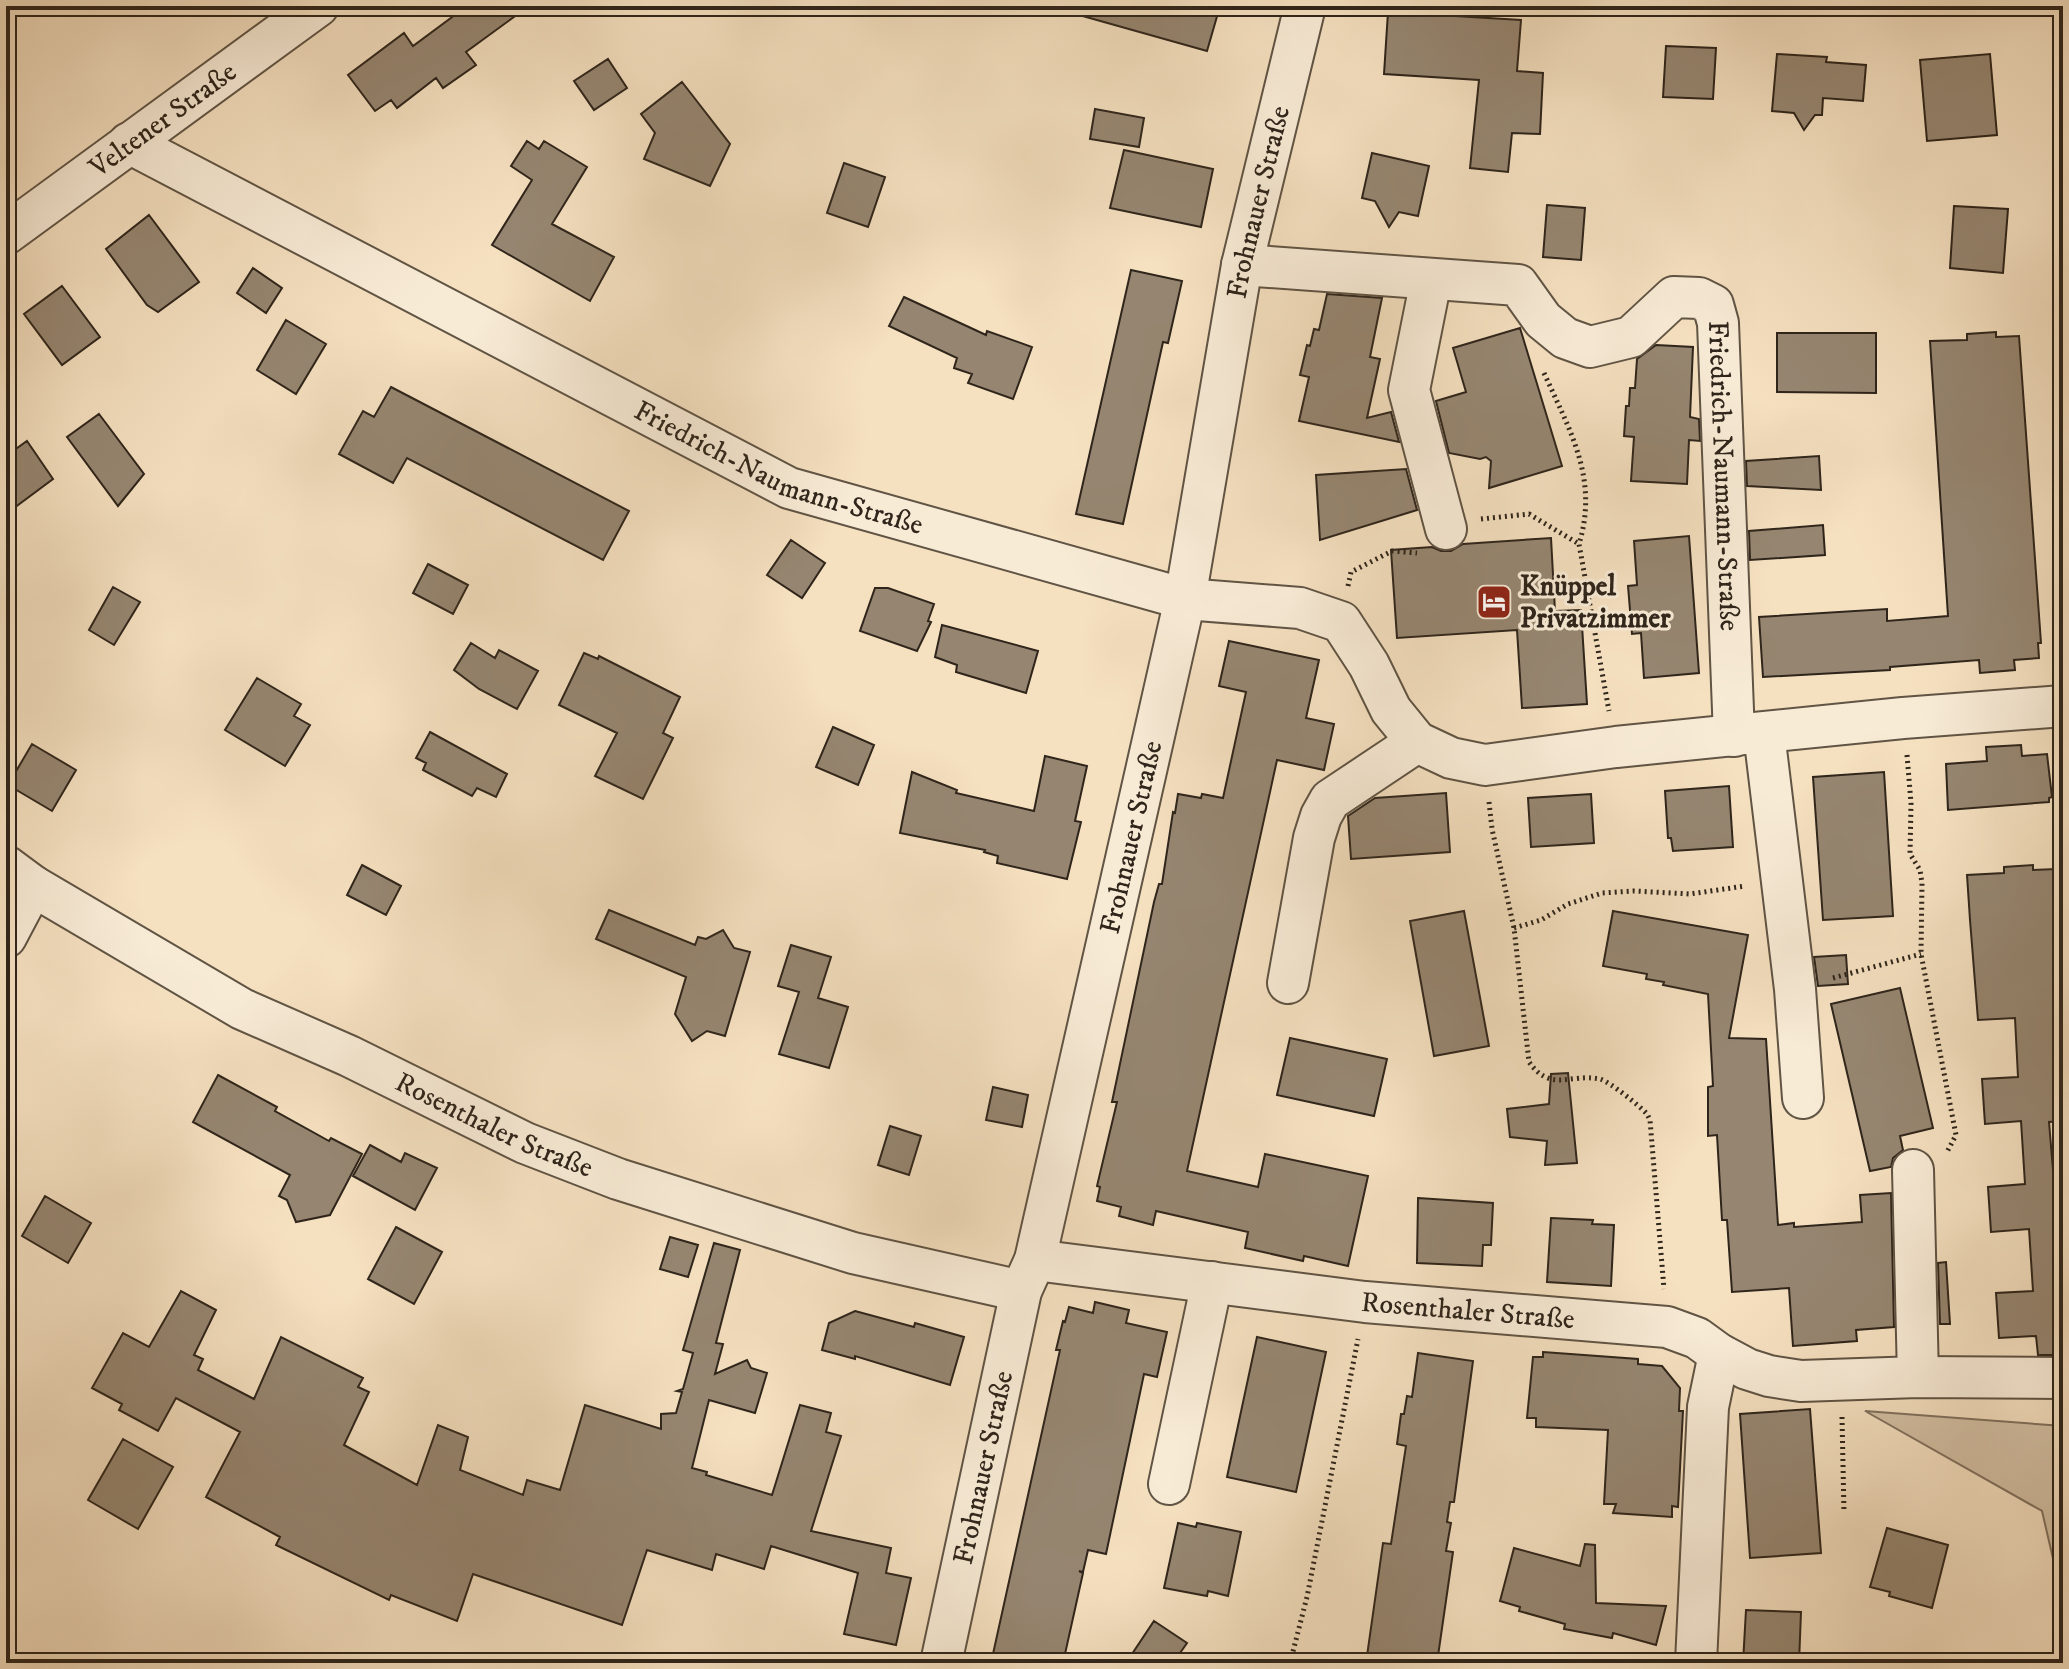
<svg xmlns="http://www.w3.org/2000/svg" width="2069" height="1669" font-family="'IM FELL DW Pica',serif">
  <rect width="100%" height="100%" fill="#f5e0c0"/>
  <filter id="stains"><feTurbulence type="fractalNoise" baseFrequency=".0025" numOctaves="4"/><feColorMatrix values="0 0 0 0 .2 0 0 0 0 .09 0 0 0 0 .02 0 0 0 .5 -.17"/></filter>
  <radialGradient id="worn" r=".72"><stop offset=".6" stop-color="#630" stop-opacity="0"/><stop offset="1" stop-color="#630" stop-opacity=".3"/></radialGradient>
  <path fill="#d3c0a4" stroke="#817260" stroke-width="2" d="M1865,1411l198,15v176l-21,-91z"/>
  <path fill="#968671" stroke="#2f251b" stroke-width="2" d="M467,6h62l-63,46 10,13 -33,23 -7,-10 -39,30 -6,-8 -16,11 -27,-36 56,-42 9,13z
    M1080,6h140l-13,45 -128,-36z
    M1388,12l133,8 -4,51 26,2 -3,61 -28,-1 -4,39 -38,-4 9,-88 -95,-6z
    M1666,46l50,2 -3,51 -50,-2z
    M1777,54l50,3 -1,5 40,3 -3,36 -40,-3 -1,17h-7l-11,15 -10,-17 -22,-2z
    M1990,54l7,81 -70,6 -7,-81z
    M608,59l19,29 -33,22 -20,-29z
    M682,82l48,62 -20,42 -66,-27 11,-26 -14,-19z
    M1095,109l49,9 -5,29 -49,-8z
    M527,141l12,8 5,-8 43,26 -35,57 62,33 -24,44 -98,-56 40,-65 -21,-14z
    M1124,150l89,19 -12,58 -91,-19z
    M1372,153l57,13 -11,50 -19,-4 -10,15 -14,-26 -13,-3z
    M844,163l41,14 -17,50 -41,-14z
    M1547,205l38,3 -4,52 -38,-3z
    M1954,206l54,3 -5,64 -53,-5z
    M149,215l50,67 -41,30 -11,-7 -41,-56z
    M253,268l29,20 -16,25 -29,-20z
    M1131,270l51,11 -14,62 -5,-1 -40,182 -47,-10z
    M62,286l38,51 -38,28 -38,-51z
    M1327,294l55,4 -12,59 10,2 -13,59 24,-6 8,30 -100,-21 10,-44 -9,-2 7,-30 3,1 4,-17 5,1z
    M904,297l82,38 1,-4 45,16 -19,52 -45,-16 4,-9 -18,-6 3,-10 -68,-32z
    M286,320l40,24 -30,50 -39,-24z
    M1520,328l42,138 -73,22 2,-27 -5,-4 -6,2 -31,-6 -13,-52 30,-9 -13,-44z
    M1996,332v5l23,-1 22,307h-3l1,15 -25,2 1,10 -35,3 -1,-13 -89,7v3l-127,7 -4,-60 128,-8v12l61,-5 -18,-275 37,-1v-6z
    M1777,333h99v60l-99,-1z
    M1656,345l37,2 -3,70 9,2 1,22 -11,-1 -2,44 -56,-3 3,-44 -10,-1 2,-30h3l1,-18h5l2,-29z
    M391,387l238,124 -26,49 -196,-102 -14,25 -54,-29 24,-43 11,6z
    M99,414l45,60 -26,32 -51,-69z
    M27,441l26,38 -47,35v-58z
    M1819,456l2,34 -74,-4 -1,-25z
    M1406,469l11,41 -97,30 -4,-65z
    M1823,525l2,30 -75,5 -1,-29z
    M1689,536l10,137 -55,5 -3,-45 -9,1 -4,-48 9,-1 -3,-44z
    M1551,538l4,73 26,-1 6,94 -65,4 -5,-78 -120,8 -6,-88 41,-3 9,4h10l12,-7z
    M791,540l34,23 -23,35 -35,-23z
    M428,564l40,21 -15,29 -40,-21z
    M113,587l27,15 -26,43 -25,-15z
    M875,588h13l46,16 -6,17 3,1 -14,29 -57,-20z
    M942,625l96,26 -12,42 -70,-21 1,-7 -22,-8z
    M1229,641l90,19 -13,58 28,6 -10,46 -47,-10 -90,411 71,16 7,-33 103,22 -20,90 -44,-10 -1,5 -58,-13 3,-16 -92,-21 -3,14 -34,-9 2,-9 -24,-6 3,-14 -3,-1 20,-84h-5l42,-200 5,-18h3l11,-72 2,1 3,-19 23,4 1,-4 21,4 23,-106 -27,-6z
    M471,643l24,15 4,-8 39,21 -21,38 -38,-20 -25,-19z
    M584,653l14,6 1,-3 81,41 -17,36 10,5 -30,61 -48,-23 22,-43 -58,-28z
    M257,678l44,26 -7,12 16,9 -25,41 -60,-36z
    M833,727l41,18 -16,40 -42,-18z
    M430,732l77,42 -11,23 -19,-9 -5,8 -49,-26 3,-7 -10,-5z
    M32,744l44,26 -24,41 -44,-26z
    M2021,745l1,11 25,-2 5,43 -3,1v4l-101,8 -2,-46 41,-3 -1,-14z
    M1045,756l42,10 -12,55 6,1 -14,57 -70,-16 1,-7 -14,-4 1,-2 -85,-17 12,-61 45,18 -1,3 78,18z
    M1884,772l9,144 -70,4 -10,-143z
    M1729,786l4,61 -60,4 -2,-13h-3l-3,-47z
    M1446,793l4,59 -99,7 -3,-43 27,-18z
    M1591,794l3,49 -63,4 -3,-49z
    M362,865l39,21 -15,29 -39,-20z
    M2033,865v5l23,-1 7,91v161l-14,1 5,60 9,-1v48h-5l5,61v65h-25l-2,-19 -37,2 -3,-45 37,-2 -4,-62 -38,3 -3,-45 37,-3 -4,-63 -36,3 -3,-45 36,-2 -3,-59 -37,2 -8,-100 -3,-45 37,-2v-6z
    M609,910l86,35 3,-8 8,2 17,-9 11,18 16,4 -25,84 -18,-5 -15,10 -17,-27 11,-37 -90,-38z
    M1464,911l25,135 -55,10 -24,-135z
    M1613,911l135,24 -19,103 37,1 12,186 16,-2v4l68,-5 -2,-27 31,-2 3,134 -38,3 1,11 -64,5 -4,-58 -57,4 -5,-72h-5l-5,-85 -9,1v-49l5,-1 -5,-92 -45,-9 1,-3 -18,-3 1,-5 -44,-8z
    M791,945l40,12 -13,41 30,9 -19,61 -50,-14 20,-62 -21,-6z
    M1846,955l2,29 -30,2 -4,-29z
    M1900,988l33,140 -33,8 3,14 -10,8 -2,9 -21,4 -39,-167z
    M1290,1038l97,21 -13,57 -97,-21z
    M1568,1073l9,90 -32,2 2,-24 -37,-4 -3,-28 42,-5 2,-30z
    M218,1075l59,32 -2,4 54,30 2,-3 31,16 -32,61 -34,7 -9,-22 -8,-4 11,-21 -97,-53z
    M993,1087l35,8 -6,32 -36,-7z
    M890,1126l31,10 -12,39 -31,-10z
    M370,1145l31,17 4,-9 32,15 -22,42 -62,-34z
    M45,1196l46,27 -23,40 -46,-27z
    M1418,1198l75,5 -2,42h-8l-1,21 -65,-3z
    M1551,1218l42,2 -1,4 22,1 -3,61 -64,-4z
    M396,1227l46,25 -28,52 -46,-25z
    M670,1237l28,8 -10,32 -28,-8z
    M714,1243l26,7 -24,93 7,1 -8,30 32,-14 4,8 16,5 -12,40 -46,-13 -17,68 15,4 -1,3 66,20 28,-90 31,8 -5,19 15,4 -30,95 80,17 -5,25 25,5 -15,67 -52,-11 14,-61 -87,-27 -7,23 -48,-15 -4,16 -65,-20 -25,75 -149,-51 -16,47 -66,-26 -2,5 -113,-55 4,-8 -74,-40 34,-65 -64,-34 -18,33 -39,-21 3,-6 -30,-16 31,-55 26,14 32,-56 35,19 -22,45 9,4 -5,11 56,29 27,-62 82,41 -5,9 11,5 -25,53 73,40 21,-60 30,12 -8,33 63,25 4,-15 33,10 25,-85 76,24v-15l15,-1 6,-21 -5,-1 6,-2 10,-36 -10,-3z
    M1946,1262l4,62h-10l-2,-61z
    M1095,1302l34,8 -3,13 41,9 -10,45 -13,-3 -38,180 -18,-4 -5,22 -4,-1 4,2 -20,90h-72l69,-313h-4l7,-29 2,1 4,-15 24,6z
    M855,1311l59,16 1,-4 49,14 -14,48 -95,-29v3l-33,-9 7,-27z
    M1257,1337l69,15 -30,140 -69,-15z
    M1543,1352l95,7v5l24,2 18,22 -1,23h4l-5,96 -6,-1v11l-59,-4 3,-9h-12l4,-74 -72,-3v-9h-9l6,-61h10z
    M1418,1353l55,8 -19,141h-4l-3,20 4,1 -5,28 7,1 -16,111h-71l17,-120 8,1 15,-98 -9,-2 4,-30h3l3,-18 5,1z
    M1810,1409l11,144 -71,5 -10,-144z
    M123,1439l50,28 -35,62 -50,-29z
    M1178,1523l18,4 1,-4 44,9 -13,64 -20,-5 -1,5 -43,-8z
    M1887,1528l61,17 -16,63 -43,-12 1,-4 -20,-5z
    M1585,1544l10,1 1,58 70,3 -10,39 -43,-12 -1,5 -48,-9 1,-5 -46,-13 1,-4 -20,-6 14,-53 66,18z
    M1746,1610l55,2 -2,51h-56z
    M1154,1621l33,22 -14,20h-47z"/>
  <g fill="none" stroke-linecap="round" stroke-linejoin="round">
    <defs>
      <g id="minor">
        <path id="s1" d="M129,143l660,345 396,111 115,9 41,14 28,43 22,45 26,32 34,16 34,7 131,-18 287,-29 160,-12"/>
        <path id="s2" d="M6,234l312,-228"/>
        <path id="s3" d="M1242,265l276,20 25,35 22,18 25,9 41,-10 43,-40 25,1 14,7 5,18 16,413"/>
        <path d="M1431,280l-22,110 37,139"/>
        <path d="M1764,733l31,256 8,109"/>
        <path id="s4" d="M6,866l27,20 209,123 107,47 176,87 93,36 235,74 168,38"/>
        <path d="M6,937l27,-51"/>
        <path d="M1288,983l26,-145 7,-22 9,-16 87,-58"/>
        <path d="M1913,1170l5,207"/>
        <path id="s5" d="M1035,1260l330,42 302,25 30,11 22,16 28,15 22,7 32,5 117,-4 145,1"/>
        <path d="M1169,1484l43,-202"/>
        <path id="s6" d="M941,1663l80,-372 14,-31 150,-661 57,-334 63,-259"/>
        <path d="M1696,1663l12,-256 11,-53"/>
      </g>
    </defs>
    <use href="#minor" stroke="#605444" stroke-width="44"/>
    <path stroke="#2f251b" stroke-width="5" stroke-dasharray="2 4" stroke-linecap="butt" d="M1544,373c26,58 55,106 35,171l30,167
      M1481,519l48,-5 50,30
      M1348,586l3,-14 41,-21 25,2
      M1907,755l4,48 -1,51 10,16 2,13 -1,71 35,181 -9,17
      M1489,802l3,27 22,99 15,134c22,31 41,11 71,17 10,3 40,27 47,35l3,6 14,169
      M1514,928l27,-8 27,-16 34,-11 32,-2 56,3 55,-8
      M1833,978l88,-24
      M1842,1417l2,95
      M1290,1663l17,-66 51,-258"/>
    <use href="#minor" stroke="#f8ebd6" stroke-width="40"/>
  </g>
  <defs>
    <symbol id="hotel-square" viewBox="-11 -11 22 22"><rect x="-9" y="-9" width="18" height="18" rx="4" fill="#8f2418" stroke="#f8ebd6"/><path d="M-6-4.5h1.5V1H6V5H4.5V3h-9V5H-6ZM-4 0a1.8 1.8 0 1 1 3.6 0ZM.5 0V-2.5h3Q6-2.5 6 0Z" fill="#fff"/></symbol>
  </defs>
  <g fill-rule="evenodd">
    <use href="#hotel-square" x="1474" y="582" width="40" height="40"/>
  </g>
  <g text-anchor="middle" dominant-baseline="central" stroke-width="6" stroke-linejoin="round" paint-order="stroke">
    <g font-size="28" fill="#2f251b" stroke="#f8ebd6">
      <text stroke="none"><textPath href="#s2" startOffset="194">Veltener Straße</textPath></text>
      <text stroke="none"><textPath href="#s6" startOffset="1496">Frohnauer Straße</textPath></text>
      <text stroke="none"><textPath href="#s1" startOffset="728">Friedrich-Naumann-Straße</textPath></text>
      <text stroke="none"><textPath href="#s3" startOffset="688">Friedrich-Naumann-Straße</textPath></text>
      <text stroke="none"><textPath href="#s6" startOffset="848">Frohnauer Straße</textPath></text>
      <text stroke="none"><textPath href="#s4" startOffset="554">Rosenthaler Straße</textPath></text>
      <text stroke="none"><textPath href="#s5" startOffset="436">Rosenthaler Straße</textPath></text>
      <text stroke="none"><textPath href="#s6" startOffset="200">Frohnauer Straße</textPath></text>
    </g>
    <g font-size="28" font-weight="bold" fill="#2f251b" stroke="#f8ebd6" text-anchor="start">
      <text x="1520" y="586">Knüppel<tspan x="1520" dy="32">Privatzimmer</tspan></text>
    </g>
  </g>
  <rect width="2069" height="1669" fill="none" stroke="#f5e0c0" stroke-width="32"/>
  <rect x="8" y="8" width="2053" height="1653" fill="none" stroke="#2f251b" stroke-width="4"/>
  <rect x="16" y="16" width="2037" height="1637" fill="none" stroke="#2f251b" stroke-width="2"/>
  <rect width="100%" height="100%" filter="url(#stains)"/>
  <rect width="100%" height="100%" fill="url(#worn)"/>
</svg>
